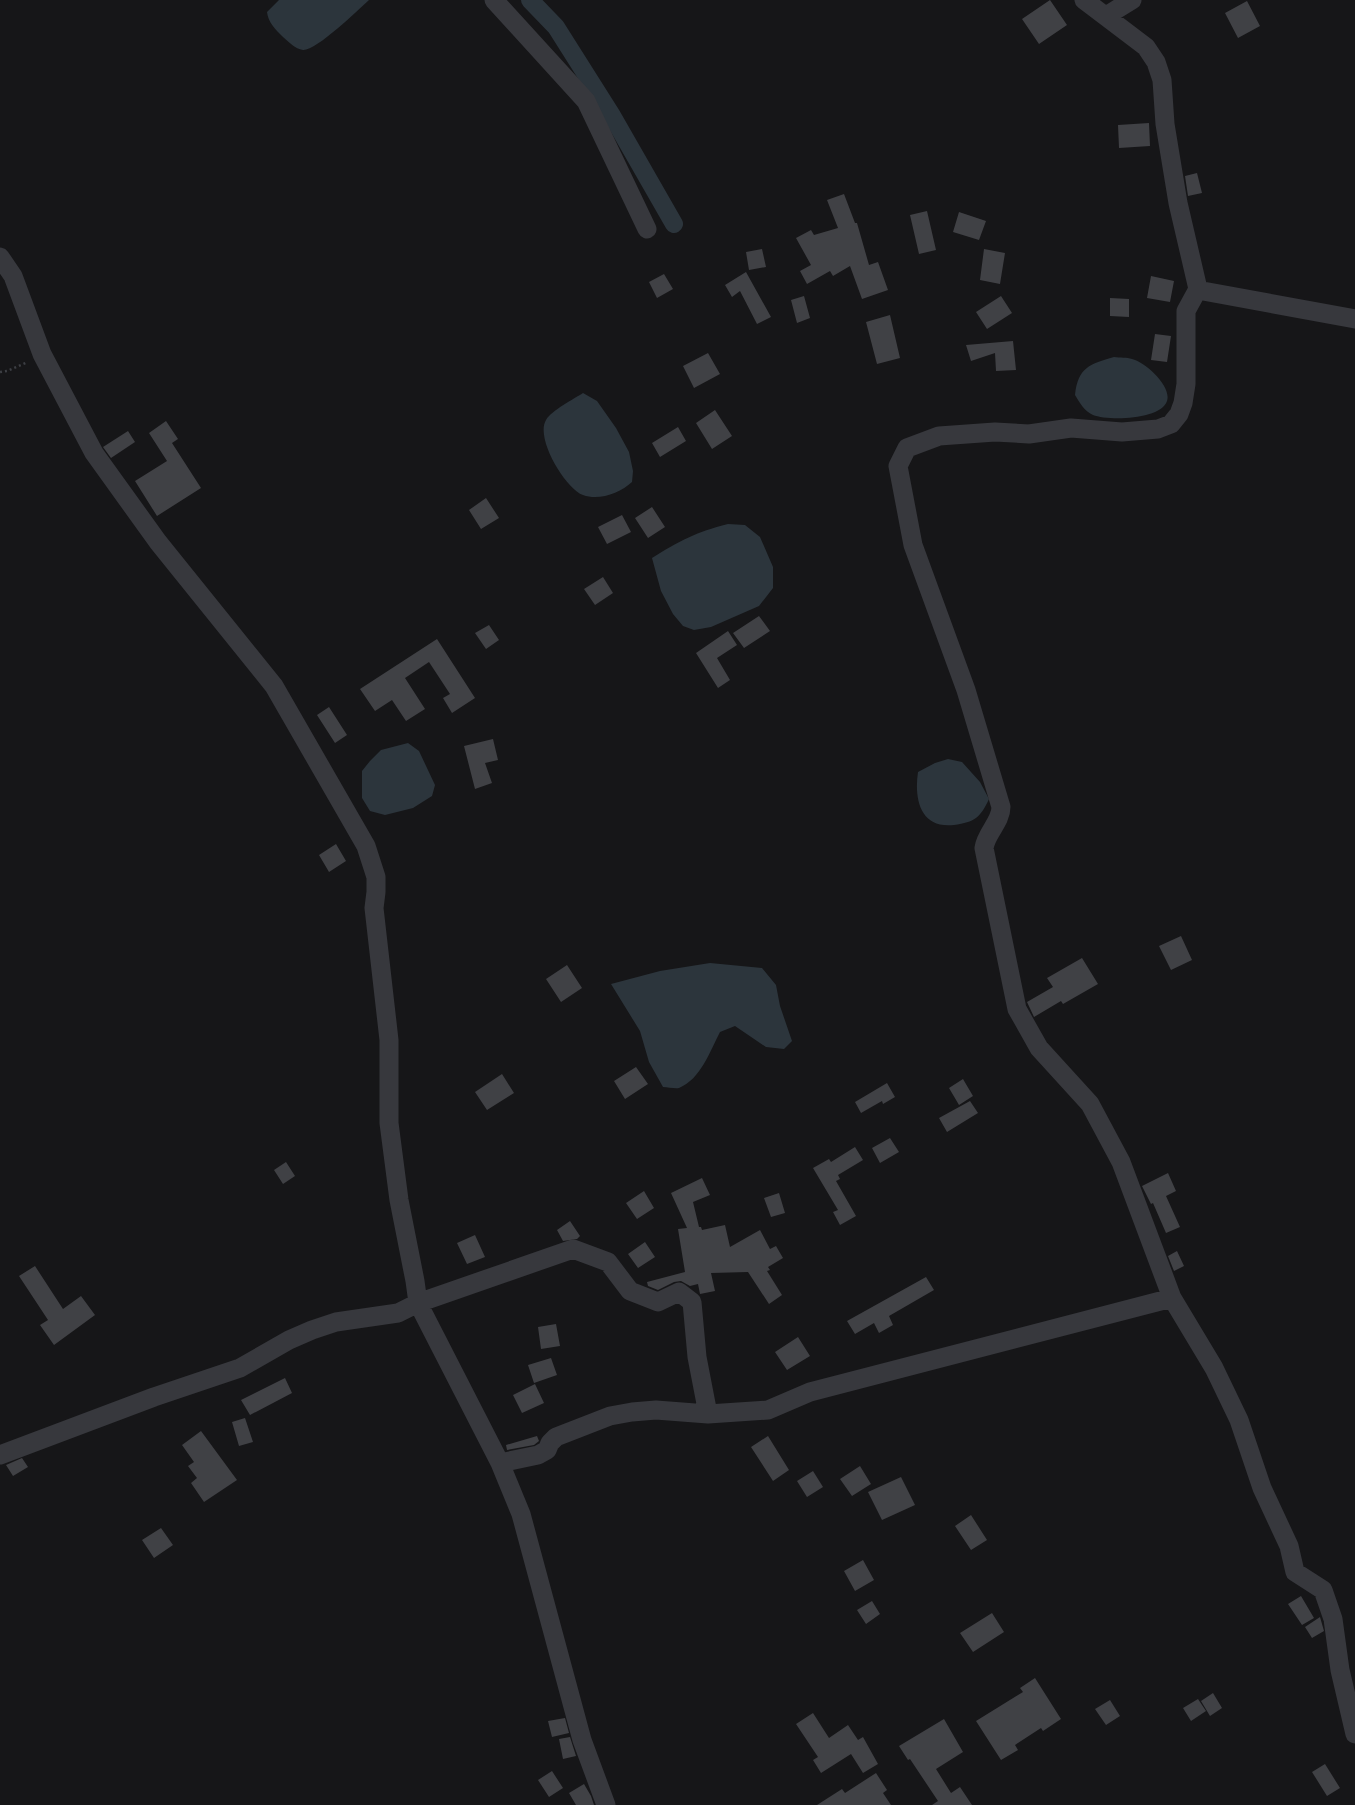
<svg xmlns="http://www.w3.org/2000/svg" width="1355" height="1805" font-family="'Roboto Condensed',sans-serif">
  <rect width="100%" height="100%" fill="#161618"/>
  <path fill="#2c353c" d="M279,0h90c-11,10 -53,51 -66,50 -8,-1 -14,-8 -20,-13 -8,-8 -15,-15 -16,-25z
    M1114,357c6,1 13,0 18,2 13,3 40,27 35,42 -6,19 -59,20 -74,14 -9,-4 -13,-12 -18,-20 3,-28 15,-31 39,-38z
    M583,393l14,8 19,27 13,24 4,19 -1,11c-12,11 -33,19 -49,13 -18,-7 -48,-57 -37,-75 6,-10 28,-21 37,-27z
    M728,524l17,1 15,12 13,30v21l-14,18 -48,21 -17,3 -11,-4 -10,-12 -12,-23 -9,-33c27,-17 44,-26 76,-34z
    M408,743l11,8 16,34 -3,11 -19,12 -28,7 -15,-4 -8,-13v-27l8,-10 11,-11z
    M948,759l14,3 18,20 9,17c-9,19 -14,23 -35,26 -34,4 -40,-26 -36,-53l17,-9z
    M710,963l52,5 14,17 4,21 12,35 -8,8 -18,-2 -31,-21 -15,6c-10,19 -19,47 -41,56 -4,1 -11,-1 -16,-1l-14,-25 -9,-31 -29,-47 49,-13z"/>
  <g fill="none" stroke-linecap="round" stroke-linejoin="round">
    <path stroke="#2c353c" stroke-width="18" d="M530,0l26,27 55,87 63,110"/>
  </g>
  <path fill="#404145" d="M1050,0l17,25 -28,19 -17,-25z
    M1247,1l13,25 -22,12 -13,-25z
    M1149,123l1,23 -31,2 -1,-23z
    M1197,173l5,20 -14,3 -3,-20z
    M844,194l11,29h2l12,42 9,-3 10,28 -26,9 -12,-33 -17,10 -3,-5 -23,13 -7,-13 11,-6 -15,-27 15,-8 3,5 24,-7 -11,-28z
    M927,211l9,39 -17,4 -9,-39z
    M959,212l27,9 -7,19 -26,-8z
    M762,249l4,18 -17,3 -3,-18z
    M984,249l21,4 -5,31 -20,-4z
    M746,272l25,45 -14,7 -17,-33 -8,6 -7,-12z
    M664,274l9,15 -16,9 -8,-16z
    M1151,276l23,5 -4,21 -23,-4z
    M804,296l6,22 -13,5 -6,-23z
    M1001,296l11,17 -25,16 -11,-17z
    M1110,298l19,1v18l-19,-1z
    M890,315l10,43 -23,6 -11,-42z
    M1155,334l16,2 -4,26 -16,-2z
    M1013,341l3,29 -20,1 -1,-18 -24,8 -5,-16z
    M708,353l12,21 -26,14 -11,-22z
    M715,410l17,26 -20,13 -16,-26z
    M166,421l12,18 -6,4 29,45 -44,28 -22,-35 32,-20 -18,-28z
    M678,427l8,14 -26,16 -8,-14z
    M128,431l7,11 -24,16 -8,-11z
    M486,498l13,20 -18,11 -12,-19z
    M652,507l13,20 -17,11 -13,-20z
    M622,515l9,17 -24,12 -9,-17z
    M603,577l10,16 -18,12 -11,-16z
    M759,616l11,15 -26,17 -11,-15z
    M489,625l10,15 -13,9 -11,-16z
    M728,631l9,14 -20,13 13,22 -12,8 -22,-35z
    M437,639l38,59 -23,15 -9,-15 7,-4 -21,-32 -24,16 20,31 -19,12 -14,-21 -17,11 -15,-22z
    M329,707l18,28 -12,8 -18,-28z
    M493,739l5,21 -13,3 7,20 -17,6 -11,-43z
    M336,844l10,17 -17,11 -10,-17z
    M1181,936l11,24 -21,10 -12,-24z
    M1082,958l16,26 -35,20 -2,-3 -27,16 -7,-15 26,-15 -6,-9z
    M567,965l15,23 -21,14 -15,-23z
    M636,1067l12,17 -23,15 -11,-18z
    M502,1074l12,19 -27,17 -12,-18z
    M963,1079l10,17 -14,9 -10,-17z
    M887,1083l8,14 -12,7 -1,-3 -21,12 -6,-11z
    M970,1101l8,12 -31,19 -8,-14z
    M890,1138l9,14 -19,11 -8,-15z
    M855,1147l8,13 -25,15 2,4 -4,2 20,35 -16,9 -7,-13 5,-2 -25,-42 16,-9 2,3z
    M286,1162l9,14 -12,8 -9,-14z
    M1168,1173l8,18 -10,5 14,31 -14,6 -13,-30 -2,1 -9,-18z
    M702,1178l8,17 -17,7 6,25h2l1,3 23,-5 5,22 30,-17 10,19 6,-3 7,12 -15,9 2,3 -3,1 15,24 -13,9 -21,-32 -37,1 4,18 -15,3 -2,-10 -8,2 -9,-5 -7,1 -16,8 -10,-4 -1,-4 38,-10 -7,-43 9,-1 -16,-35z
    M644,1191l10,17 -17,11 -11,-16z
    M779,1193l6,20 -14,4 -7,-19z
    M570,1221l10,15 -3,3 -14,2 -6,-11z
    M475,1235l10,22 -18,7 -10,-21z
    M645,1242l10,15 -17,11 -10,-14z
    M1177,1251l7,15 -10,5 -6,-15z
    M35,1266l28,43 18,-13 14,19 -41,30 -14,-20 8,-5 -29,-44z
    M926,1277l8,13 -45,26 4,9 -14,8 -5,-10 -19,11 -8,-13z
    M556,1324l4,22 -19,3 -3,-22z
    M798,1337l12,19 -23,14 -12,-18z
    M551,1358l6,17 -23,8 -6,-18z
    M285,1378l7,15 -42,22 -9,-15z
    M535,1384l9,19 -22,10 -9,-18z
    M245,1418l8,24 -14,4 -7,-24z
    M201,1431l36,49 -33,22 -13,-19 6,-5 -9,-12 6,-4 -12,-17z
    M537,1436l2,5 -5,4 -27,5 -1,-5z
    M768,1436l21,34 -16,11 -22,-34z
    M22,1458l6,9 -15,9 -7,-11z
    M860,1466l11,18 -19,12 -12,-17z
    M813,1471l10,16 -16,10 -10,-16z
    M901,1477l14,28 -33,15 -14,-28z
    M971,1515l16,25 -16,10 -16,-24z
    M161,1528l12,17 -19,13 -12,-18z
    M863,1560l11,20 -19,11 -11,-20z
    M1301,1596l13,22 -12,7 -14,-21z
    M872,1601l8,13 -14,10 -9,-14z
    M992,1613l12,19 -31,20 -13,-19z
    M1320,1617l4,14 -12,7 -7,-11z
    M1035,1678l26,41 -18,12 -2,-3 -26,17 3,5 -17,10 -25,-39 47,-29 -3,-4z
    M1213,1693l9,15 -12,8 -9,-15z
    M1198,1699l8,12 -15,10 -8,-13z
    M1110,1700l10,16 -14,9 -11,-16z
    M813,1713l16,25 19,-13 10,15 5,-3 15,27 -15,9 -12,-19 -30,19 -8,-13 5,-3 -22,-33z
    M565,1718l4,15 -17,4 -4,-16z
    M944,1719l19,33 -27,17 15,24 9,-6 12,18h-40l6,-4 -28,-42 -2,1 -9,-14z
    M570,1737l6,19 -13,3 -4,-20z
    M1325,1764l15,24 -13,8 -15,-24z
    M552,1771l11,17 -14,9 -11,-17z
    M876,1773l11,17 -4,3 8,12h-74l25,-16 3,4z
    M584,1784l7,12 3,9h-18l-7,-12z"/>
  <g fill="none" stroke-linecap="round" stroke-linejoin="round">
    <path stroke="#3d3f44" stroke-width="2.5" stroke-dasharray="2 3" stroke-linecap="butt" d="M0,372l7,-1 21,-9"/>
    <path stroke="#37383d" stroke-width="19" d="M494,0l92,101 61,128
      M1084,0l62,47 10,15 6,18 3,44 13,79 20,86 5,2 152,28
      M1106,16l26,-16
      M0,257l13,19 29,78 52,99 64,89 116,144 92,160 10,31v15l-2,16 15,132v83l10,77 16,81 3,22 82,160 21,51 61,226 24,65
      M1198,289l-12,22v73l-3,19 -4,11 -8,10 -13,5 -36,3 -51,-4 -42,6 -34,-2 -56,4 -32,12 -9,18 15,79 53,145 35,117c0,15 -15,26 -17,41l33,161 22,39 51,56 31,58 51,136 42,70 25,52 23,68 27,58 6,26 28,18 10,29 7,51 15,64
      M0,1455l154,-58 86,-29 49,-28 23,-10 24,-8 62,-9 20,-10 155,-54 35,13 22,29 28,11 21,-10 13,10 5,55 11,57 60,-4 42,-18 362,-94
      M500,1463l38,-8 9,-5 3,-7 6,-6 54,-21 22,-4 24,-2 52,4"/>
  </g>
</svg>
